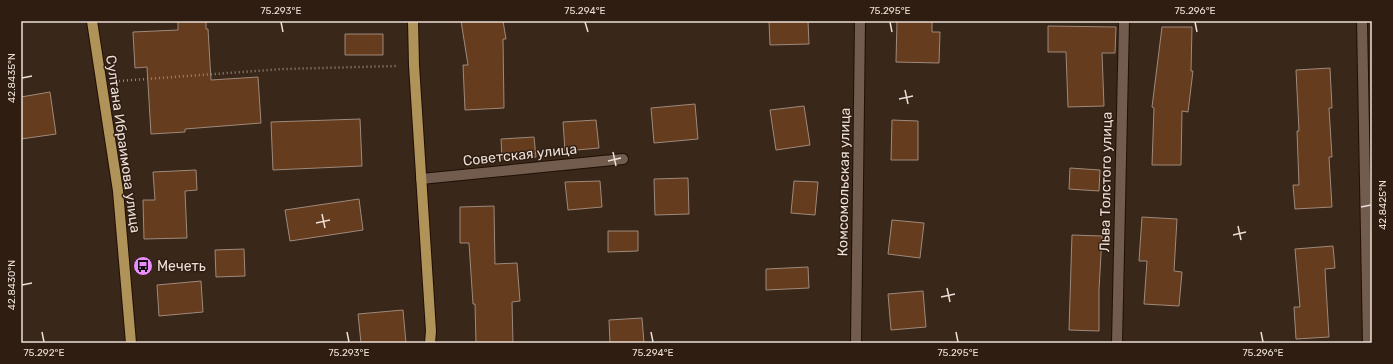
<svg xmlns="http://www.w3.org/2000/svg" width="1393" height="364" font-family="Rubik,sans-serif">
  <rect width="100%" height="100%" fill="#39271a"/>
  <path fill="#653c1e" stroke="#9f897a" d="M178,21h28v8h2l3,51 47,-3 3,46 -76,6v3l-34,2 -4,-67 -12,1 -2,-36 45,-2z
    M461,21h42l3,18h-3l1,69 -39,2 -2,-45h5z
    M769,21h39l1,23 -39,1z
    M897,21h35v11h8l-1,31 -43,-1z
    M1048,26l68,1 -1,26h-13l2,53 -36,1 -2,-55h-18z
    M1162,27h30l-1,44h2l-5,41 -6,-1 -1,54h-29l2,-57 -2,-1z
    M345,34h38v21h-38z
    M1330,68l2,40h-3l3,49h-3l3,50 -37,2 -2,-24h6l-2,-54h2l-3,-61z
    M50,92l6,42 -35,5v-42z
    M695,104l3,35 -44,4 -3,-35z
    M804,106l6,39 -34,5 -6,-40z
    M360,119l2,47 -89,4 -2,-48z
    M596,120l3,28 -34,3 -2,-29z
    M892,120l26,1v39h-27z
    M534,137l2,20 -34,2 -1,-20z
    M1070,168l30,2 -1,21 -30,-2z
    M196,170l1,20 -12,1 2,47 -43,1 -1,-39h12l-2,-28z
    M688,178l1,36 -34,1 -1,-36z
    M600,181l2,26 -34,3 -3,-28z
    M794,181l24,1 -3,33 -24,-2z
    M359,199l4,31 -73,11 -5,-31z
    M494,206l1,58 22,-1 3,38 -8,1 1,41h-37l-1,-39h-2l-4,-61h-9v-36z
    M1142,217l35,2 -3,52 8,1 -3,34 -35,-2 3,-43h-8z
    M892,220l32,3 -4,35 -32,-4z
    M608,231h30v20l-30,1z
    M1072,235l30,1 -3,54v41l-30,-1z
    M1333,246l2,22 -10,1 4,68 -33,2 -2,-32h6l-5,-58z
    M244,249l1,27 -29,1 -1,-27z
    M808,267l1,21 -43,2v-21z
    M201,281l2,31 -44,4 -2,-31z
    M923,291l3,36 -35,3 -3,-36z
    M403,310l3,33h-45l-3,-29z
    M642,318l2,25h-34l-1,-23z"/>
  <g fill="none" stroke-linecap="round" stroke-linejoin="round">
    <defs>
      <path id="minor" d="M1362,21l6,322
        M421,179l202,-20
        M856,343l4,-322
        M1117,343l7,-322"/>
      <path id="major" d="M92,21l26,170 13,152
        M413,21l1,44 17,266 -1,12"/>
    </defs>
    <use href="#minor" stroke="#200f05" stroke-width="12"/>
    <use href="#major" stroke="#200f05" stroke-width="12"/>
    <path stroke="#96877c" stroke-width="2.5" stroke-dasharray="1 3" stroke-linecap="butt" d="M119,81l164,-12 114,-3"/>
    <use href="#minor" stroke="#715c4e" stroke-width="10"/>
    <use href="#major" stroke="#b09358" stroke-width="10"/>
  </g>
  <path fill="none" stroke="#ebdfd7" stroke-width="1.5" d="M281,22l2,10M585,22l3,10M890,22l2,10M1195,22l2,10M22,78l10,-2M905,90l3,14M899,99l14,-3M613,152l3,14M608,161l13,-3M1361,207l10,-2M322,214l3,14M316,223l14,-3M1238,226l3,14M1233,235l13,-3M22,285l10,-2M947,288l3,14M941,297l14,-3M42,332l2,10M347,332l2,10M651,332l2,10M956,332l2,10M1261,332l2,10"/>
  <defs>
    <symbol id="bus-disc" viewBox="-11 -11 22 22"><circle r="9.5" fill="#ea8dfd" stroke="#2f1d11"/><path d="M-5-6H5V4H4V6H2V4H-2V6H-4V4H-5ZM-3.5-4V0h7V-4ZM-3.5 1.2v1.5H-2V1.2ZM2 1.2v1.5H3.5V1.2Z" fill="#111"/></symbol>
  </defs>
  <g fill-rule="evenodd">
    <use href="#bus-disc" x="132" y="255" width="22" height="22"/>
  </g>
  <g text-anchor="middle" dominant-baseline="central" stroke-width="3" stroke-linejoin="round" paint-order="stroke">
    <g font-size="14" fill="#ebdfd7" stroke="#2f1d11">
      <text transform="translate(123 144) rotate(82)">Султана Ибраимова улица</text>
      <text transform="translate(520 155) rotate(-6)">Советская улица</text>
      <text transform="translate(844 182) rotate(-89)">Комсомольская улица</text>
      <text transform="translate(1106 182) rotate(-89)">Льва Толстого улица</text>
    </g>
    <g font-size="14" fill="#ebdfd7" stroke="#2f1d11" text-anchor="start">
      <text x="157" y="266">Мечеть</text>
    </g>
  </g>
  <rect width="1393" height="364" fill="none" stroke="#2f1d11" stroke-width="44"/>
  <rect x="22" y="22" width="1349" height="320" fill="none" stroke="#ebdfd7" stroke-width="1.5"/>
  <g font-size="10" text-anchor="middle" fill="#ebdfd7">
    <text x="281" y="14">75.293°E</text>
    <text x="585" y="14">75.294°E</text>
    <text x="890" y="14">75.295°E</text>
    <text x="1195" y="14">75.296°E</text>
    <text transform="translate(11 78) rotate(-90)" y="4">42.8435°N</text>
    <text transform="translate(1382 205) rotate(-90)" y="4">42.8425°N</text>
    <text transform="translate(11 285) rotate(-90)" y="4">42.8430°N</text>
    <text x="44" y="356">75.292°E</text>
    <text x="349" y="356">75.293°E</text>
    <text x="653" y="356">75.294°E</text>
    <text x="958" y="356">75.295°E</text>
    <text x="1263" y="356">75.296°E</text>
  </g>
</svg>
